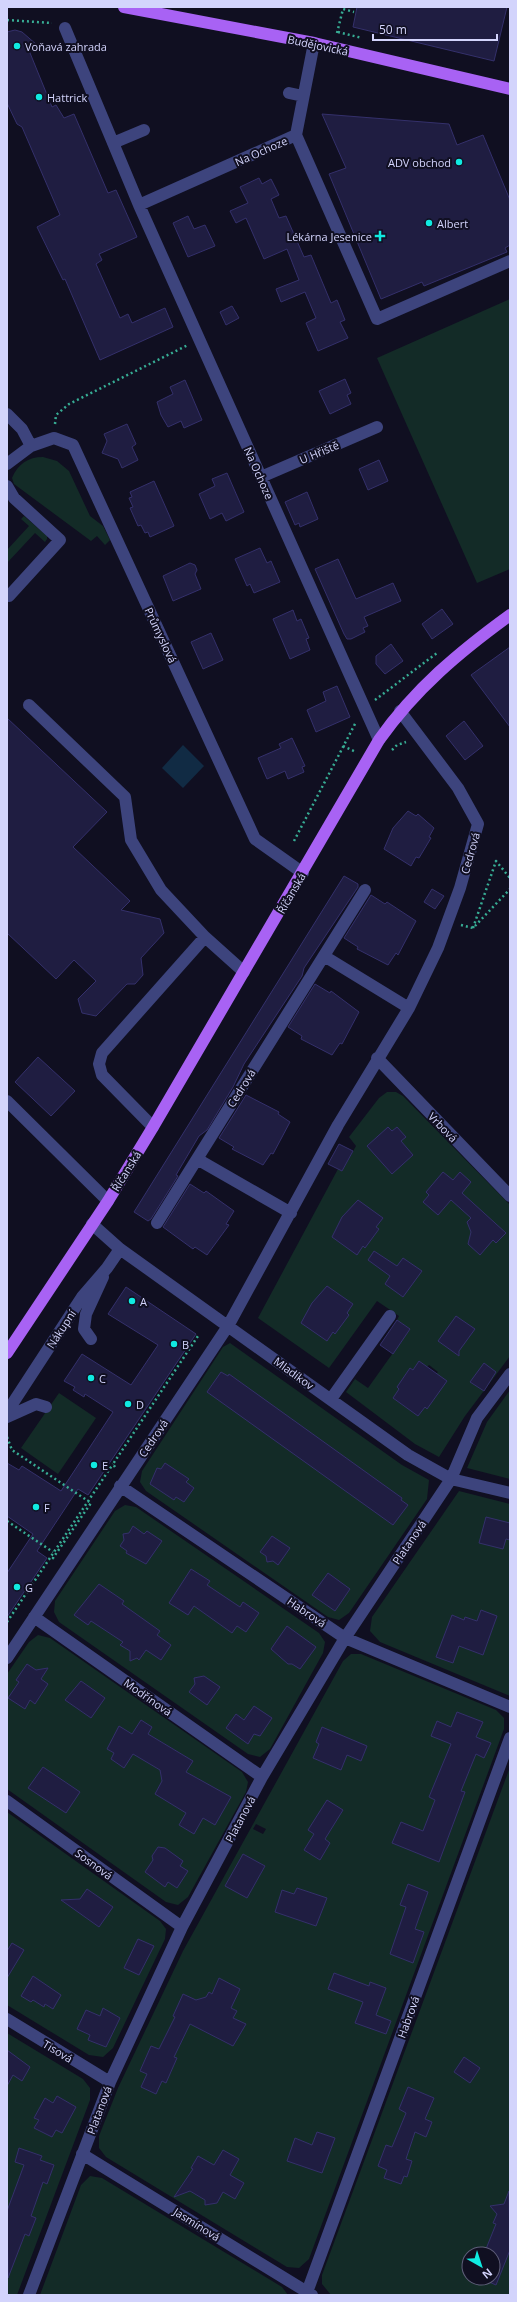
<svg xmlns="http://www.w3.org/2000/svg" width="517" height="2302" font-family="'Open Sans',sans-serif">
  <rect width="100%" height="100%" fill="#100f21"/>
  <path fill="#132b27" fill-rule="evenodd" d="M510,299v270l-33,14 -100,-225z
    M43,457l14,4 12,10 21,45 13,10 7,14 -5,5 -8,-9 -6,5 -77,-57 -2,-6c6,-14 16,-21 31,-21z
    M24,516l23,20v3l-2,3 -10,-9 -28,30v-13l22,-24 -8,-7z
    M387,1092h9l7,4 107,109v151l-45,60 -26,41 -24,-13 -69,-52 9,-13 13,9 42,-59 -13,-9 2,-4 -22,-15 -48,67 -71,-50 80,-149 4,2 14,-25 -7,-9 30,-39zM419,1361l8,6 2,-2 9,7 -2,2 -32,4 6,-10 3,2z
    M230,1343l172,122 27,15 -2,19 -78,114 -10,7 -11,-3 -182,-126 -6,-9 2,-11 81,-124z
    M510,1390v89l-43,-11 20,-46z
    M59,1393l37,25 -38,56 -37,-26z
    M459,1491l51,13v192l-130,-54 -10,-11 2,-14z
    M125,1505l11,2 183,126 6,9 -2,11 -53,96 -10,8 -12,-3 -189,-132 -5,-10 1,-11 60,-90z
    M38,1635l12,3 192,134 6,10 -2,10 -58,105 -10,8 -12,-3 -159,-113v-115l22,-32z
    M351,1654h10l135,56 8,8v11l-195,530 -10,9 -12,-1 -181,-110 -7,-9v-12l19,-48 65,-137 160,-290zM256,1824l10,5 -3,5 -10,-5z
    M510,1767v528h-179l-9,-11v-9zM469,2254h24v24h-24z
    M7,1812l153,109 6,8 -1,10 -52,109 -10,9 -14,-2 -82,-50z
    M7,2033l76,46 7,9v12l-73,195h-10z
    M90,2176l12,2 180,109 6,8h-248l41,-110z"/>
  <path fill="#112b44" d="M183,745l21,21 -21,22 -21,-20z"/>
  <path fill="#1f1d41" stroke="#34306b" d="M357,7h150l-13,54 -141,-34z
    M15,30l7,2 15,13 -9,3 24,59 4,-2 8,13 10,-4 34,79 8,-3 21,47 -38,17 3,6 -6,4 24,54 8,-4 4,9 33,-15 8,19 -73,33 -35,-81 -2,1 -26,-53 23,-12 -38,-88 -5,-3 -10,-21v-71z
    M322,114l127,10 8,21 26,-10 27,65v45l-5,3 2,4 -83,34 -2,-4 -41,17 -52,-125 17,-6z
    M259,178l3,6 9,-5 8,16 -8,4 8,19 7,-2 18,41 7,-2 20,48 6,-3 8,20 -5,2 8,16 -30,13 -12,-28 10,-5 -11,-26 -24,10 -5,-13 23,-9 -12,-31 -23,10 -18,-41 -10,5 -6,-12 18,-8 -8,-16z
    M188,216l6,13 11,-4 10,21 -27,11 -15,-34z
    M232,306l7,12 -13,7 -6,-13z
    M345,379l6,14 -4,2 4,9 -21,10 -11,-23z
    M185,380l17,40 -18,8 -3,-7 -13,6 -7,-12 -4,-13 16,-8 -3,-7z
    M127,424l9,20 -4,3 6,13 -16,8 -4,-9 -16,-6 5,-12 -3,-7z
    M379,460l9,21 -20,9 -9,-21z
    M227,473l17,39 -18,9 -4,-8 -12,6 -11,-25 16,-8 -3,-7z
    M154,481l20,45 -24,11 -2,-5 -3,1 -4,-8 -3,1 -8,-18 3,-1 -4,-9 3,-1 -2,-5z
    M307,492l11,27 -18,8 -1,-4 -4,2 -10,-23z
    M260,548l7,15 4,-2 9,21 -26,11 -4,-9 -3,2 -12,-27z
    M338,559l18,40 37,-16 8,18 -37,16 4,9 -5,2 2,4 -14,7h-4l-3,-5 -29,-65z
    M190,563l5,2 2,5 -2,4 6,15 -28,12 -10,-25z
    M442,609l11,15 -21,15 -10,-15z
    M293,610l4,11 4,-2 8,19 -3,1 4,11 -20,9 -17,-40z
    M211,633l12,27 -20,9 -12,-27z
    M391,644l12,17 -18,13 -9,-10v-8z
    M510,647v80l-39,-52z
    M337,686l13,31 -34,15 -9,-22 19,-9 -3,-9z
    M7,718l100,94 -34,35 57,54 -9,9 39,9 4,14 -23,25 2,17 -8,9h-8l-31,32 -14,-3 -4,-14 18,-18 -22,-21 -18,19 -49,-46z
    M464,721l19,25 -18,14 -19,-24z
    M292,738l13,28 -3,1 2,5 -16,7 -3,-8 -18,8 -9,-21 23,-10 -2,-4z
    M408,811l8,5 2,-2 16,14 -5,9 2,1 -12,20 -3,-1 -5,9 -27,-17 9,-21z
    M344,876l14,8v3l-54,81 -2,8 -58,88 -11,23 -26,43 -8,6 -23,39 2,1 -27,43 -3,2 -14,-9z
    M432,889l12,7 -9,13 -11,-7z
    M371,895l14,9 2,-2 29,19 -18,34 -2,-2 -8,12 -31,-16 1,-2 -14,-9z
    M315,984l15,9 1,-2 28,21 -17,32 -2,-1 -8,12 -31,-16 1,-3 -14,-9z
    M38,1057l37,34 -24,25 -36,-34z
    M246,1095l33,17 -1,2 12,8 -17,32 -2,-1 -8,12 -31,-16 2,-2 -15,-9z
    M388,1127l4,4 5,-4 9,10 -5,4 12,14 -21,19 -25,-28z
    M339,1144l14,7 -11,20 -14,-7z
    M443,1172l10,8 7,-8 11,10 -9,11 44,40 -10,10 -3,-3 -13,15 -12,-11 3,-12 -4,-10 4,-4 -20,-18 -13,15 -15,-13 6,-7 -3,-3z
    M190,1184l14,9 2,-2 28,20 -8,13 3,1 -22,30 -12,-8 -2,2 -30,-22z
    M358,1200l25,18 -7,9 3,2 -14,19 -2,-2 -6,9 -25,-18 10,-20z
    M374,1251l23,15 6,-8 19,13 -19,26 -18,-13 5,-8 -22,-16z
    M327,1286l26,18 -6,9 2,2 -14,19 -2,-2 -6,9 -26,-18 11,-20z
    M126,1287l70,47 -108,161 -10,-6 -41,62 10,7 -40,59v-44l26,-39 -26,-18v-53l12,7 3,-4 39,25 52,-79 -28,-18 -1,3 -11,-7 2,-3 -11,-6 18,-27 49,31 27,-40 -50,-31z
    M456,1316l19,13 -16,22v5l-21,-15z
    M397,1320l13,9 -17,25 -13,-9z
    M419,1361l28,20 -20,28 -2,-2 -7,9 -25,-18 6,-9 -2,-2 13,-19 3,2z
    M484,1363l12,9 -12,19 -14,-9z
    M221,1372l7,4 1,-2 173,124 -1,2 7,5 -15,20 -186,-133z
    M165,1463l24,16 -3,3 8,6 -10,14 -8,-5 -2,3 -24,-16 7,-16 4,1z
    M486,1517l24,6v17l-4,-1 -3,10 -24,-6z
    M133,1526l11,8 3,-3 15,10 -16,23 -20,-11 1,-2 -7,-5 4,-6 -1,-6 6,-1z
    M272,1536l18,12 -12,17 -5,-4 -6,1 -1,-6 -6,-4z
    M191,1569l19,12 -3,4 33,22 3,-5 16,11 -13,19 -9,-6 -5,7 -38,-27 -6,9 -19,-12z
    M328,1573l22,16 -15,22 -23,-16z
    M99,1584l25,17 -2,3 38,27 -3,4 14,10 -10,15 -15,-10 -7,10 -2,-2 -7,3v-10l-10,-6 3,-3 -32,-21 -3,4 -14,-10z
    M481,1610l16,6 -14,39 -24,-9 -6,17 -17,-6 16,-42 12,5 1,-3 12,4z
    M287,1626l29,21 -16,22 -8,-5h-4l-17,-15z
    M27,1664l9,6 12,-2 -7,11 7,5 -13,20 -5,-4 -5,9 -17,-11 11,-16 -3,-2z
    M204,1676l16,11 -13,18 -18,-13 6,-8 -1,-6z
    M81,1681l24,17 -14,20 -26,-18z
    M254,1706l18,12 -12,18 -6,-2 -6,10 -22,-16 10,-14 8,6z
    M457,1712l26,10 -7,15 15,6 -7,15 -8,-4 -15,37 4,1 -26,70 -47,-19 9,-21 22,9 12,-31 -6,-3 22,-53 -20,-8 6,-15 14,6z
    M141,1720l11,7 -4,7 45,27 -7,11 45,25 -16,28 -12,-7 -9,16 -15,-9 7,-12 -31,-19 7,-13 -2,-11 -27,-16 -9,14 -13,-9 3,-6 -7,-4 12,-23 13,8z
    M322,1727l45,19 -6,15 -14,-6 -6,15 -28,-12 6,-14 -3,-2z
    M43,1767l37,25 -14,21 -38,-25z
    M327,1800l16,10 -18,29 5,4 -10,17 -16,-10 10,-16 -6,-4z
    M158,1847l7,1 18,13 -3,5 8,5 -11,17 -9,-6 -3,5 -20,-15 8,-12 -1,-4z
    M243,1854l22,12 -18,32 -22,-12z
    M408,1884l20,8 -13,37 9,3 -11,31 -23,-9 16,-47 -6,-2z
    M297,1888l30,10 -11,28 -41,-14 7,-22 12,4z
    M87,1889l26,18 -14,20 -38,-27 19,-1z
    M138,1939l16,7 -15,29 -15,-7z
    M12,1943l12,7 -17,28v-27z
    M334,1973l35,13 1,-4 16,6 -10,27 15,6 -5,13 -31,-11 8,-21 -35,-13z
    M33,1976l28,19 -8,14 -8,-5 -1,3 -11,-7 -2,2 -10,-6z
    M219,1978l21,11 -9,19 6,3 -4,7 13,6 -13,22 -43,-22 -16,33 3,1 -11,25 -4,-2 -6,13 -15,-7 6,-13 -7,-3 11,-25 8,3 16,-32 -2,-1 10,-22 13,6 10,-3 3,-5 3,2z
    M103,2008l17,10 -14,29 -18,-7 2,-5 -13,-6 9,-19 14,6z
    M7,2050l23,17 -8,14 -9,-6 -6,11z
    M464,2057l16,11 -10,15 -16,-11z
    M408,2087l26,11 -9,21 7,3 -6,15 -11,-5 -9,27 6,2 -5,16 -3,-1 -3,8 -17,-6 3,-8 -9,-4 8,-21 6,2 14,-34 -7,-4z
    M57,2096l19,11 -14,26 -6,-3 -4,7 -18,-9 5,-8 -5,-2 11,-20 8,5z
    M317,2132l18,6 -13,35 -35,-12 8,-23 17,7z
    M19,2148l23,8 -2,4 14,5 -7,19 -4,-2 -12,34 5,2 -7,18 -4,-2 -17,44 -1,-67 17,-46 -9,-3z
    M223,2150l16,9 -9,16 14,8 -9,16 -12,-7 -6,11 -12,2v-5l-15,-9 -16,6 19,-28 -2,-1 7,-12 16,9z
    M509,2191l1,59 -14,35 -16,-7h13v-24h-13l3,-6 3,1 10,-25 -3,-1 4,-9 -7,-8 14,-2z"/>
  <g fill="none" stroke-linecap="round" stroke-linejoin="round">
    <path stroke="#37ac94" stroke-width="2.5" stroke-dasharray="2 3" stroke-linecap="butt" d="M7,20l45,3
      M338,32l24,6
      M337,33l6,-24 11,3
      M55,424l1,-9 13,-11 119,-59
      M375,700l62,-47
      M343,746l13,6
      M392,750l5,-5 9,-3
      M294,841l62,-119
      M461,925l12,3
      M475,926l35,-37
      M473,928l23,-67 14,17
      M7,1437l5,13 79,53 -38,55 3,2
      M115,1467l-2,-3 85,-128
      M7,1521l46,31
      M7,1622l106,-158"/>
    <path stroke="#3d447d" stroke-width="12" d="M65,28l74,177 240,535
      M289,93l14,3
      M296,135l81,184 133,-58
      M296,135l18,-92
      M113,143l31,-13
      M139,205l157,-70
      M7,414l15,15 9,17
      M7,464l24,-18 23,-8 19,7 182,394 48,34
      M261,477l116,-50
      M7,486l7,12 46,42 -51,56
      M29,705l96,92 6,43 30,50 44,47 39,35
      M324,956l85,52
      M377,1058l133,138
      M7,1101l101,100
      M153,1127l-51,-52 -3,-11 3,-11 103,-116
      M197,1159l94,54
      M157,1223l208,-333
      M92,1224l28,25 288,206 43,24 59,14
      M91,1339l-7,-10 2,-15 17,-37
      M331,1399l59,-83
      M7,1412l75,-115 25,-29 13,-19
      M7,1417l29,-13 10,3
      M120,1486l225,152 165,69
      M34,1617l228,160
      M7,1658l221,-332 110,-201 71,-117 29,-60 22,-60 18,-64 -20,-36 -58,-77
      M7,1801l175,126
      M7,2019l103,63
      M82,2154l230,141
      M29,2295l81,-213 72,-155 80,-150 83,-139 106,-159 26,-61 33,-44
      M306,2295l204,-557"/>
    <path stroke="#a862f4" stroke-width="12" d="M124,7l190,36 196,46
      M7,1353l101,-152 45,-74 226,-387c36,-51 80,-88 131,-125"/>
  </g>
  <g fill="#10eae1" stroke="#100f21" stroke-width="1.5">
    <circle cx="17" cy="46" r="4"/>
    <circle cx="39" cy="97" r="4"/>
    <circle cx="459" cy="162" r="4"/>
    <circle cx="429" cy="223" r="4"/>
    <path d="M378 230h4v4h4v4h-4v4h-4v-4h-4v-4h4z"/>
    <circle cx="132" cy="1301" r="4"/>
    <circle cx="174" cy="1344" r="4"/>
    <circle cx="91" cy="1378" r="4"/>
    <circle cx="128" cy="1404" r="4"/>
    <circle cx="94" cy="1465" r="4"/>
    <circle cx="36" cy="1507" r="4"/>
    <circle cx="17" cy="1587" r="4"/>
  </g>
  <g text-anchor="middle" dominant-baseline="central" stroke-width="4" stroke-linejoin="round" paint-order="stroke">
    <g font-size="11" fill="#d3d4fc" stroke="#100f21">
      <text transform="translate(318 45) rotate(12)">Budějovická</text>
      <text transform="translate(261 151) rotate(-24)">Na Ochoze</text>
      <text transform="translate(319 452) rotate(-23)">U Hřiště</text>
      <text transform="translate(259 473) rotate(66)">Na Ochoze</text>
      <text transform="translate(161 635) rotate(65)">Průmyslová</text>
      <text transform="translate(470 853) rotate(-74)">Cedrová</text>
      <text transform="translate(291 893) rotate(-60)">Říčanská</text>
      <text transform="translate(241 1088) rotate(-58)">Cedrová</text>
      <text transform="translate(443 1127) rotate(46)">Vrbová</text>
      <text transform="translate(126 1171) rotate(-58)">Říčanská</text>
      <text transform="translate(61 1329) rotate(-57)">Nákupní</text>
      <text transform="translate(294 1373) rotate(36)">Mladíkov</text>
      <text transform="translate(153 1438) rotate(-56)">Cedrová</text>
      <text transform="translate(409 1542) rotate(-56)">Platanová</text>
      <text transform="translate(307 1612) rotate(34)">Habrová</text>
      <text transform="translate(148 1697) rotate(35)">Modřínová</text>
      <text transform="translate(240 1819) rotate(-62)">Platanová</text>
      <text transform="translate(94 1864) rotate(36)">Sosnová</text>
      <text transform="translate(408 2017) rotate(-70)">Habrová</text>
      <text transform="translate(58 2051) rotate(31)">Tisová</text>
      <text transform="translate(99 2110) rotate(-69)">Platanová</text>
      <text transform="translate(197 2224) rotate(32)">Jasmínová</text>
    </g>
    <g font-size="11" fill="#d3d4fc" stroke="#100f21" text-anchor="start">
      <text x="25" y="46">Voňavá zahrada</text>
      <text x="47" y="97">Hattrick</text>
      <text x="451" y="162" text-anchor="end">ADV obchod</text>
      <text x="437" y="223">Albert</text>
      <text x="372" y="236" text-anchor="end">Lékárna Jesenice</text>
      <text x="140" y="1301">A</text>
      <text x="182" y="1344">B</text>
      <text x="99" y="1378">C</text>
      <text x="136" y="1404">D</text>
      <text x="102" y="1465">E</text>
      <text x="44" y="1507">F</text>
      <text x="25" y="1587">G</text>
    </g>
  </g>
  <rect width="517" height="2302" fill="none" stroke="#d3d4fc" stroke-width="16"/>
  <g transform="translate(481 2266) rotate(141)"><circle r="19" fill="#100f21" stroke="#5e5e79"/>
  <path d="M0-3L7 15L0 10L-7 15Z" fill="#10eae1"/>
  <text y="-6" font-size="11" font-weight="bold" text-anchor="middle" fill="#d3d4fc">N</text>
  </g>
  <path d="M373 34v6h124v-6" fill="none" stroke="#d3d4fc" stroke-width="2"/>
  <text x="379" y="34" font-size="12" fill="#d3d4fc" stroke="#100f21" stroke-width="3" paint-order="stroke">50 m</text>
</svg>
